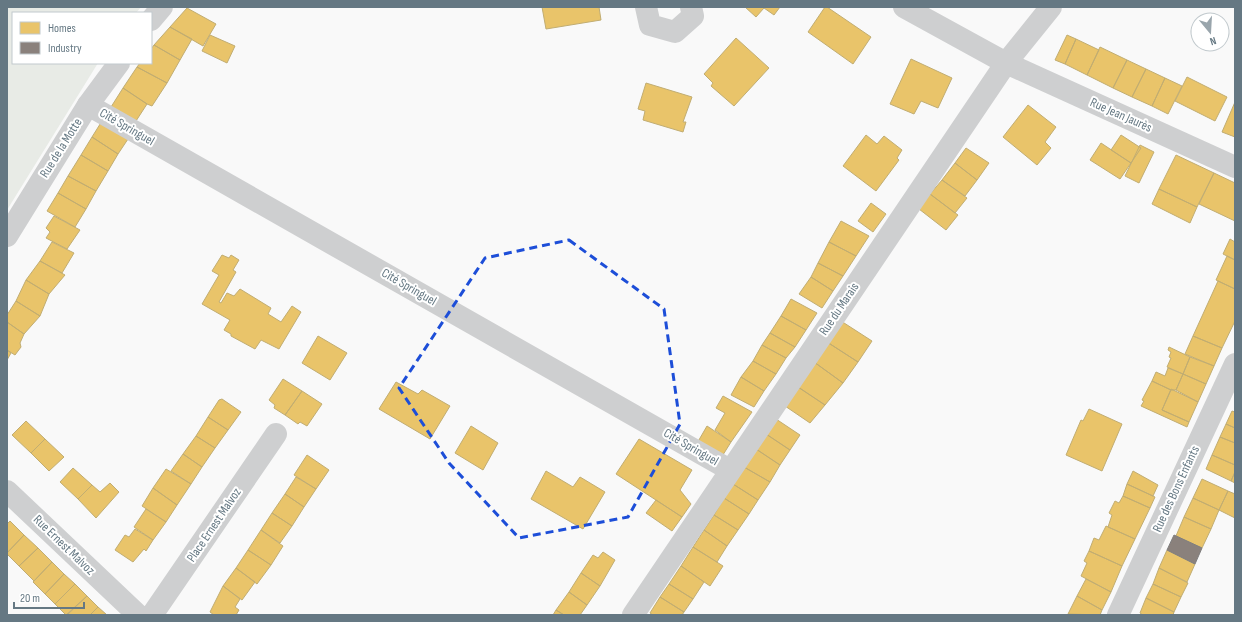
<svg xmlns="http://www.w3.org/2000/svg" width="1242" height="622" font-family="'Sofia Sans Condensed',sans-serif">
  <rect width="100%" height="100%" fill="#f9f9f9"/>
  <path fill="#e8ebe6" d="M7,7h134l-5,6h-123v50h85l-91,147z"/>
  <path fill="#e9c46a" stroke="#c1ad72" d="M542,7h57l2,13 -55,9z
    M745,7h35l-6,8 -10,-7 -8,9z
    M825,7h2l44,30 -18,27 -45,-32z
    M187,8l29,16 -13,22 -33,-19z
    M170,27l22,12 -12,21 -26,-15z
    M210,35l25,11 -8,17 -25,-12z
    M1067,35l9,4 -11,25 -10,-4z
    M736,38l33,30 -35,38 -23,-20 2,-3 -9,-9z
    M1076,39l23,11 -12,25 -22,-11z
    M154,45l26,15 -13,23 -30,-16 3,-4h11v-14z
    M1100,47l27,13 -14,28 -26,-13z
    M911,59l41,19 -14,30 -17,-7 -7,13 -24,-10z
    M1127,60l19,9 -14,28 -19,-9z
    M137,67l30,16 -15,23 -5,-2 -24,-16z
    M1146,69l19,9 -13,28 -20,-9z
    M1187,77l40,20 -12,24 -40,-20z
    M1165,78l17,8 -14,28 -16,-8z
    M646,83l46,14 -9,25h3l-3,10 -40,-12 2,-9 -7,-2z
    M123,88l24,16 -11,17 -25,-14z
    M1235,102v35l-13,-5z
    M1028,105l28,22 -11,15 6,6 -14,17 -34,-28z
    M102,121l28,15 -12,18 -26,-17z
    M866,135l11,9 7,-8 18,14 -5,8 2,2 -23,31 -33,-25z
    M1121,135l20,13 -10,15 -20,-13z
    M92,137l26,17 -10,17 -27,-16z
    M1101,143l30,20 -11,16 -30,-19z
    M1140,145l14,7 -15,31 -14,-7z
    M966,148l23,15 -12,17 -22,-17z
    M81,155l27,16 -12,20 -28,-15z
    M1176,155l38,18 -17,34 -38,-18z
    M955,163l22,17 -12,16 -23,-16z
    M1214,173l21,10v38l-36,-17z
    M68,176l28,15 -10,18 -28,-16z
    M942,180l25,18 -12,15 -25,-19z
    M1159,189l38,18 -7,16 -38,-19z
    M58,193l28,16 -11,18 -28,-16z
    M930,194l28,21 -12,15 -27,-21z
    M871,203l15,11 -13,18 -15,-11z
    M54,216l26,14 -13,19 -21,-11 4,-6 -4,-4z
    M841,221l28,15 -13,20 -27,-14z
    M1230,239l5,3v18l-12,-6z
    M52,242l22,11 -12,20 -22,-12z
    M829,242l27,14 -13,20 -25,-13z
    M222,255l7,3 2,-3 8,5 -6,10 3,2 -17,30 2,1 6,-10 7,3 6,-7 31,19 -3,6 13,8 11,-16 9,6 -22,37 -18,-9 -6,9 -24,-13v-2l-7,-4 6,-10 -28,-16 17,-29 -7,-4z
    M1227,256l8,4v29l-19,-9z
    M40,261l25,14 -16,19 -23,-14z
    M818,263l25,13 -10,15 -22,-14z
    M811,277l22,14 -11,17 -23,-14z
    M26,280l23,14 -9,22 -24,-15z
    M1218,281l17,8v32l-13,27 -29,-12z
    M791,299l26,14 -11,17 -25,-14z
    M16,301l24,15 -16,18 -17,-12v-7z
    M781,316l25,14 -11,17 -25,-14z
    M841,321l31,20 -14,21 -31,-20z
    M7,322l17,12 -4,9 1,4 -6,8 -8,-5z
    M770,333l25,14 -9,11 -24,-13z
    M318,336l29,17 -17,27 -28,-17z
    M1193,336l29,12 -8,18 -29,-12z
    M827,342l31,20 -15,21 -29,-21z
    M762,345l24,13 -10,16 -23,-13z
    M1169,347l21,10 -7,17 -16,-7 4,-9 -2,-1 2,-5 -3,-2z
    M7,350l4,3 -4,7z
    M1190,357l24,9 -8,18 -23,-10z
    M753,361l23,13 -12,17 -23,-14z
    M814,362l29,21 -18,22 -27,-18z
    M1168,368l15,6 -7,16h-5l-19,-9 4,-9 9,4z
    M1183,374l23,10 -8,18 -22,-12z
    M741,377l23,14 -10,16 -23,-12z
    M283,379l19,12 -17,24 -11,-7 1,-3 -6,-5z
    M1152,381l19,9 -9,20 27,12 -2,5 -46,-21 3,-5 -2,-1z
    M396,382l22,12 4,-4 28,16 -20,33 -51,-30z
    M798,387l27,18 -15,18 -25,-17z
    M1171,389l27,13 -9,20 -27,-12z
    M302,391l20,13 -15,22 -7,-4 -2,2 -13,-9z
    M723,396l29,16 -21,30 -16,-12 10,-17 -9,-5z
    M222,399l19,13 -13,18 -20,-13 11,-17z
    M1089,409l33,15 -20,47 -36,-16 15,-35 2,1z
    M1232,411l3,1v16l-9,-4z
    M208,417l20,13 -13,18 -19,-12z
    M776,419l24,16 -10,15 -24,-16z
    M26,421l19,18 -14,14 -19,-18z
    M1226,424l9,4v15l-15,-6z
    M471,426l27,17 -15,27 -28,-17z
    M707,426l24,16 -10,16 -25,-13z
    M766,434l24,16 -10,15 -24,-16z
    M196,436l19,12 -13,19 -19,-13z
    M1220,437l15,6v22l-23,-10z
    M45,439l19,18 -15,14 -18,-18z
    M639,439l53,31 -12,20 11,14 -9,13 -66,-43z
    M756,449l24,16 -10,17 -26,-15z
    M183,454l19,13 -11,17 -20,-13z
    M307,455l22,15 -13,19 -22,-14z
    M1212,455l23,10v7l-4,9 -25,-12z
    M744,467l26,15 -12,18 -25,-16z
    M73,468l19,17 -14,14 -18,-17z
    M166,469l25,15 -14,21 -24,-17z
    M546,471l27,16 7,-10 25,15 -22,37 -52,-30z
    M1133,471l25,14 -5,11 -26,-12z
    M1235,472v11l-4,-2z
    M296,477l20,12 -12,18 -19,-13z
    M1202,479l26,12 -9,19 -26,-12z
    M110,483l9,9 -23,26 -18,-19 14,-14 8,7z
    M733,484l25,16 -9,14 -25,-16z
    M1127,484l28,13 -5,11 -27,-12z
    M153,488l24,17 -11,17 -24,-16z
    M1228,491l7,3v24l-16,-8z
    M285,494l19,13 -12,19 -20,-13z
    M1123,496l27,12 -15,31 -27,-12 4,-12 -3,-2 6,-12 4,2z
    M724,498l25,16 -11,16 -24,-15z
    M1193,498l26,12 -8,19 -27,-12z
    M656,500l26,17 -10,14 -26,-18z
    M146,509l20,13 -13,18 -19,-13z
    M272,513l20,13 -12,17 -19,-13z
    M714,515l24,15 -11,16 -23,-16z
    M1184,517l27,12 -9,19 -26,-12z
    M10,521l14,14 -17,18v-29z
    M1106,526l29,13 -13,27 -33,-15 5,-13 5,2z
    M135,529l18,11 -7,11 -2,-2 -11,13 -18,-12 10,-15 4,2z
    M261,530l22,16 -12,19 -23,-15z
    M704,530l23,16 -10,16 -24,-15z
    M24,535l14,13 -19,18 -12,-12v-1z
    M693,547l30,19 -13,20 -29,-20z
    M38,548l14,14 -18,19 -15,-15z
    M248,550l23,15 -14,19 -21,-16z
    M1167,550l28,14 -8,18 -28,-14z
    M1089,551l33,15 -11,26 -30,-16 6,-13 -3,-2z
    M603,552l12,8 -15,26 -19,-13 12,-18 5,3z
    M52,562l12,12 -19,20 -12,-12z
    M681,566l23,16 -11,17 -24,-15z
    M236,568l19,14 -13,18 -19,-14z
    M1159,568l29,15 -7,14 -28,-13z
    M581,573l19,13 -13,19 -18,-13z
    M64,574l11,10 -20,20 -10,-10z
    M1086,579l25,13 -9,18 -25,-14z
    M75,584l12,12 -21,19 -11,-11z
    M669,584l24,15 -9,13 -24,-15z
    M1153,584l28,13 -7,15 -28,-14z
    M223,586l17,13 -5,8 4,3 -3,5h-22l-4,-3z
    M569,592l18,13 -7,10h-16l-8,-5z
    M87,596l11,11 -8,8h-23z
    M1077,596l25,14 -2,5 -32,-1z
    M660,597l24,15 -2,3h-29l-3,-2z
    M1146,598l28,14 -1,3h-30l-3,-2z
    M98,607l9,8h-17z
    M556,610l8,5h-11z"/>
  <path fill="#8a817c" stroke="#7f7e7e" d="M1174,535l28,13 -7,16 -28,-14z"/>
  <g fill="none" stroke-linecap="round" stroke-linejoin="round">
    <path stroke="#cecfd0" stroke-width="22" d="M646,7l4,18 25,7 18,-16 -2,-9
      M904,7l102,56 229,104
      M88,105l642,365
      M7,491l131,124
      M152,615l124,-181
      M633,615l373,-552 45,-56
      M1118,615l117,-251"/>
    <path stroke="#cecfd0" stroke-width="22" d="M151,20l11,-13
      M7,236l81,-131 31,-42"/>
  </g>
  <path fill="none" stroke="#1d4ed8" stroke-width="3" stroke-dasharray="8 5" stroke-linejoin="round" d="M569,240l95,69 16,115 -52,93 -109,21 -70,-75 -50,-75 86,-130z"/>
  <g text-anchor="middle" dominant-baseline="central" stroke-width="4" stroke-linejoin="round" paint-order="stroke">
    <g font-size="13" fill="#657883" stroke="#fff">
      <text transform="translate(1121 115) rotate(24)">Rue Jean Jaurès</text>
      <text transform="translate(127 127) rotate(30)">Cité Springuel</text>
      <text transform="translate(61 148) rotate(-58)">Rue de la Motte</text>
      <text transform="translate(409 287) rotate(30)">Cité Springuel</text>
      <text transform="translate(839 309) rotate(-56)">Rue du Marais</text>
      <text transform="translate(691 447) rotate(30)">Cité Springuel</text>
      <text transform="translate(1176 489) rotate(-65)">Rue des Bons Enfants</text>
      <text transform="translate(214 525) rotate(-56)">Place Ernest Malvoz</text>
      <text transform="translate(64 545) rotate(44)">Rue Ernest Malvoz</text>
    </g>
  </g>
  <rect width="1242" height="622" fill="none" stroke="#657883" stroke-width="16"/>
  <rect x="12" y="12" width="140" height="52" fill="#ffffff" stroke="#c1c9cd"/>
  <rect x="20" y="22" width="20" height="12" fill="#e9c46a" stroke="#c1c9cd"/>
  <text x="48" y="32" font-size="12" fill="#657883">Homes</text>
  <rect x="20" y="42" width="20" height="12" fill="#8a817c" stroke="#c1c9cd"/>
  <text x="48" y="52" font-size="12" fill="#657883">Industry</text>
  <g transform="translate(1210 32) rotate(162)"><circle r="19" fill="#ffffff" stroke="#c1c9cd"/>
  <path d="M0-3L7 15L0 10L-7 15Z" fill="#99a5ac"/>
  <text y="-6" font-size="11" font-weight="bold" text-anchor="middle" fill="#657883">N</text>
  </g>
  <path d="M14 602v6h70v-6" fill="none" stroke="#657883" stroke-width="2"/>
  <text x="20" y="602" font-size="12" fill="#657883" stroke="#ffffff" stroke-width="3" paint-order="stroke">20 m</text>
</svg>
